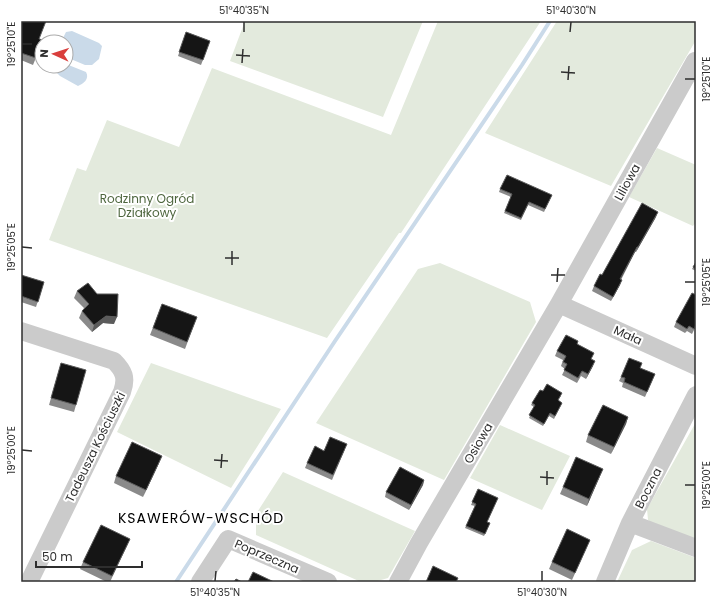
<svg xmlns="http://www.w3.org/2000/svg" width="717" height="603" font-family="Poppins,sans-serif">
  <rect width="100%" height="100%" fill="#fff"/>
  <path fill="#e3eadd" d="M245,21h178l-40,96 -153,-56z
    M438,21h103l-140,212h-2l-72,105 -278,-98 28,-72 9,3 21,-51 72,27 33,-79 179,67z
    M557,21h139v19l-85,146 -126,-53z
    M657,148l39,17v57l-3,4 -64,-29z
    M440,263l90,39 6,20 -92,158 -128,-57 102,-154z
    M151,363l130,46 -50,79 -114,-56z
    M696,422v119l-42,-16 -6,-5 -1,-11z
    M500,425l70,31 -28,54 -72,-32z
    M283,472l132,59 -27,47 -14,4h-13l-105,-47v-21z
    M651,541l45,17v24h-79l15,-32z"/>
  <path fill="#cadae9" d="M72,31l27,12 3,3 -3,13 -7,6h-7l-19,-8v-15h-5l5,-10z
    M66,64l20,8c4,7 -3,12 -8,14l-18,-10 -4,-4 -1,-6h11z"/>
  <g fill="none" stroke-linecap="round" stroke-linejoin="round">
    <path stroke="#cadae9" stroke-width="4" d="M176,582l159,-241 187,-276 28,-44"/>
    <path stroke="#cbcbcb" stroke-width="18" d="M559,304l137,62
      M21,331l93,30c10,10 13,17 8,31l-93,190
      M630,523l66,25
      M200,582l28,-43 100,43
      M398,582l21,-39 140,-239 136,-243
      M605,582l25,-59 66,-128"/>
  </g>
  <path fill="#8a8a8a" d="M21,21l18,18 4,1 -10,25 -12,-5z
    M186,32l24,9 -9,24 -23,-9z
    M500,189l52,6 -8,17 -16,-7 -7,15 -17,-7 7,-16 -12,-5z
    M656,217l-20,35h-1l-14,28 -1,5 -9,16 -19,-10 2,-5 8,-11z
    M696,262v9l-4,-2z
    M21,275l23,7 -8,25 -15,-5z
    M77,291l37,33 -11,-1 -11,9 -13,-14 3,-7 2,-3 -10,-10z
    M696,295v31l-4,8 -5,-3 -2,2 -11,-6 2,-5z
    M162,304l35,13 -12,32 -35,-14z
    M578,341l-1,3 14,15 2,7 -7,13 -5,-3 -4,7 -15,-8 3,-6 -4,-3 2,-6 -8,-4 2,-5z
    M61,363l15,42 -2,7 -25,-7z
    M640,368l15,6 -10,23 -23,-10 1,-4 -4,-2 2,-4z
    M543,391l18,5 -3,4 4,3 -8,16 -5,-3 -6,10 -14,-8 5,-11 -3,-2 1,-2z
    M628,417l-2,7 -15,30 -25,-12 2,-7z
    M345,449l-13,31 -27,-12 2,-5 17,-12z
    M159,463l-16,34 -29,-14 2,-7z
    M600,476l-13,30 -27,-12 3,-7z
    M424,480l-1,5 -14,25 -24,-13 1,-5z
    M478,489l9,33 3,1 -6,13 -19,-8 10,-22 -4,-1z
    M130,539l-3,7 -17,36h-3l-27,-13 3,-7z
    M590,540l-18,40 -23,-11 3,-7z"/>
  <path fill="#5b5b5b" d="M658,212l-2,5 -20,35 2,-5z
    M637,247l-2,5 -17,32 2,-5z
    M622,280l-2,5 -9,16 2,-4z
    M106,316l11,1 -3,7 -11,-1 -11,9 2,-7z
    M595,361l-2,5 -7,13 2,-5z
    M628,417l-2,7 -15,30 3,-7z
    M162,456l-3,7 -16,34 3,-7z
    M603,469l-3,7 -13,30 2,-7z
    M424,480l-1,5 -14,25 2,-5z"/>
  <path fill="#151515" stroke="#5b5b5b" d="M21,21h25l-7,18 4,1 -7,18 -15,-5z
    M186,32l24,9 -7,19 -24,-8z
    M507,175l45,20 -7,14 -16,-7 -8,16 -16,-7 7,-17 -12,-5z
    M642,203l16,9 -20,35h-1l-17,32 2,1 -9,17 -19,-11 6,-12 2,1z
    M696,262v7l-3,-2z
    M21,275l23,7 -6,20 -17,-6z
    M88,283l9,11h21l-1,23 -11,-1 -12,9 -12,-14 7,-7 -12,-13z
    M692,293l4,2v29l-2,5 -5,-3 -2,3 -11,-7z
    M162,304l35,13 -10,25 -34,-14z
    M566,335l12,6 -1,3 17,9 -3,6 4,2 -7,13 -6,-3 -4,7 -14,-8 3,-6 -4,-2 3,-6 -9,-5z
    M629,358l13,5 -2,5 15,6 -8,18 -23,-10 1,-4 -4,-1z
    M61,363l25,7 -10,35 -25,-7z
    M547,384l15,9 -4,7 4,3 -7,13 -5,-3 -6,11 -15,-9 6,-10 -3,-2 8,-13 3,1z
    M603,405l25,12 -14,30 -26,-12z
    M330,437l17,7 -14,31 -26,-12 8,-17 9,5z
    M132,442l30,14 -16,34 -30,-14z
    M576,457l27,12 -14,30 -26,-12z
    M400,467l24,13 -13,25 -25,-13z
    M478,489l20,9 -11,24 3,1 -5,11 -19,-8 10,-22 -4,-2z
    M101,525l29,14 -18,37 -29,-14z
    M567,529l23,11 -15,33 -23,-11z
    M433,566l25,12 -2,4h-30z
    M253,572l21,10h-26z
    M236,579l6,3h-8z"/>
  <path fill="none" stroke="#2e2e2e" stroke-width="1.5" d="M244,32v-10M570,32l1,-10M22,44h10M236,55l14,1M242,63l1,-14M561,72l14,1M685,79h10M568,80l1,-14M22,247l10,1M225,258h14M232,265v-14M551,275h14M557,282l1,-14M685,282h10M22,450l10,1M214,460l14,1M221,468l1,-14M540,477l14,1M547,485v-14M685,485h10M215,581l1,-10M542,581v-10"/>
  <g text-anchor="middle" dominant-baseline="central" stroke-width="4" stroke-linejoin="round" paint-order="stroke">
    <g font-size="12" fill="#2e2e2e" stroke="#fff">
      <text transform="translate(627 182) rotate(-61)">Liliowa</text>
      <text transform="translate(628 335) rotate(24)">Mała</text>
      <text transform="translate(478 443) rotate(-60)">Osiowa</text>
      <text transform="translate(95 447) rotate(-64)">Tadeusza Kościuszki</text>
      <text transform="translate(648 488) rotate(-63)">Boczna</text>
      <text transform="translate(267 556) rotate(23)">Poprzeczna</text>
    </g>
    <g font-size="12" fill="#4e663e" stroke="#fff">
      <text x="147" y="198">Rodzinny Ogród<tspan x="147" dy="14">Działkowy</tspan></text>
    </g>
    <g font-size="14" letter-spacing="1" fill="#000" stroke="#fff">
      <text x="201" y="518">KSAWERÓW-WSCHÓD</text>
    </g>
  </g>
  <rect width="717" height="603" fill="none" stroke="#ffffff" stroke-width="44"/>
  <g transform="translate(54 54) rotate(273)"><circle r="19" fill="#ffffff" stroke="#ababab"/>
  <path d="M0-3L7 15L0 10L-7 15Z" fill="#d93e3c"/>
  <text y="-6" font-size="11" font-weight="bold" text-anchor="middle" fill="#2e2e2e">N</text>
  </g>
  <path d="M36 561v6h106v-6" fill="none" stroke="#2e2e2e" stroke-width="2"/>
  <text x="42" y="561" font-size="12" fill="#2e2e2e" stroke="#ffffff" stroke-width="3" paint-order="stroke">50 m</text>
  <rect x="22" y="22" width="673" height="559" fill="none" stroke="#2e2e2e" stroke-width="1.5"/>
  <g font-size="10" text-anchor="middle" fill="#2e2e2e">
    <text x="244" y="14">51°40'35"N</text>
    <text x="571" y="14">51°40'30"N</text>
    <text transform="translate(11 44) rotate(-90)" y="4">19°25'10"E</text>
    <text transform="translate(706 79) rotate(-90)" y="4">19°25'10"E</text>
    <text transform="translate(11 247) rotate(-90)" y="4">19°25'05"E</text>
    <text transform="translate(706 282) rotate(-90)" y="4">19°25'05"E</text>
    <text transform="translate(11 450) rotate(-90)" y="4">19°25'00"E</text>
    <text transform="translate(706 485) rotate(-90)" y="4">19°25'00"E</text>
    <text x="215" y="596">51°40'35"N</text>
    <text x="542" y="596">51°40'30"N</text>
  </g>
</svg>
